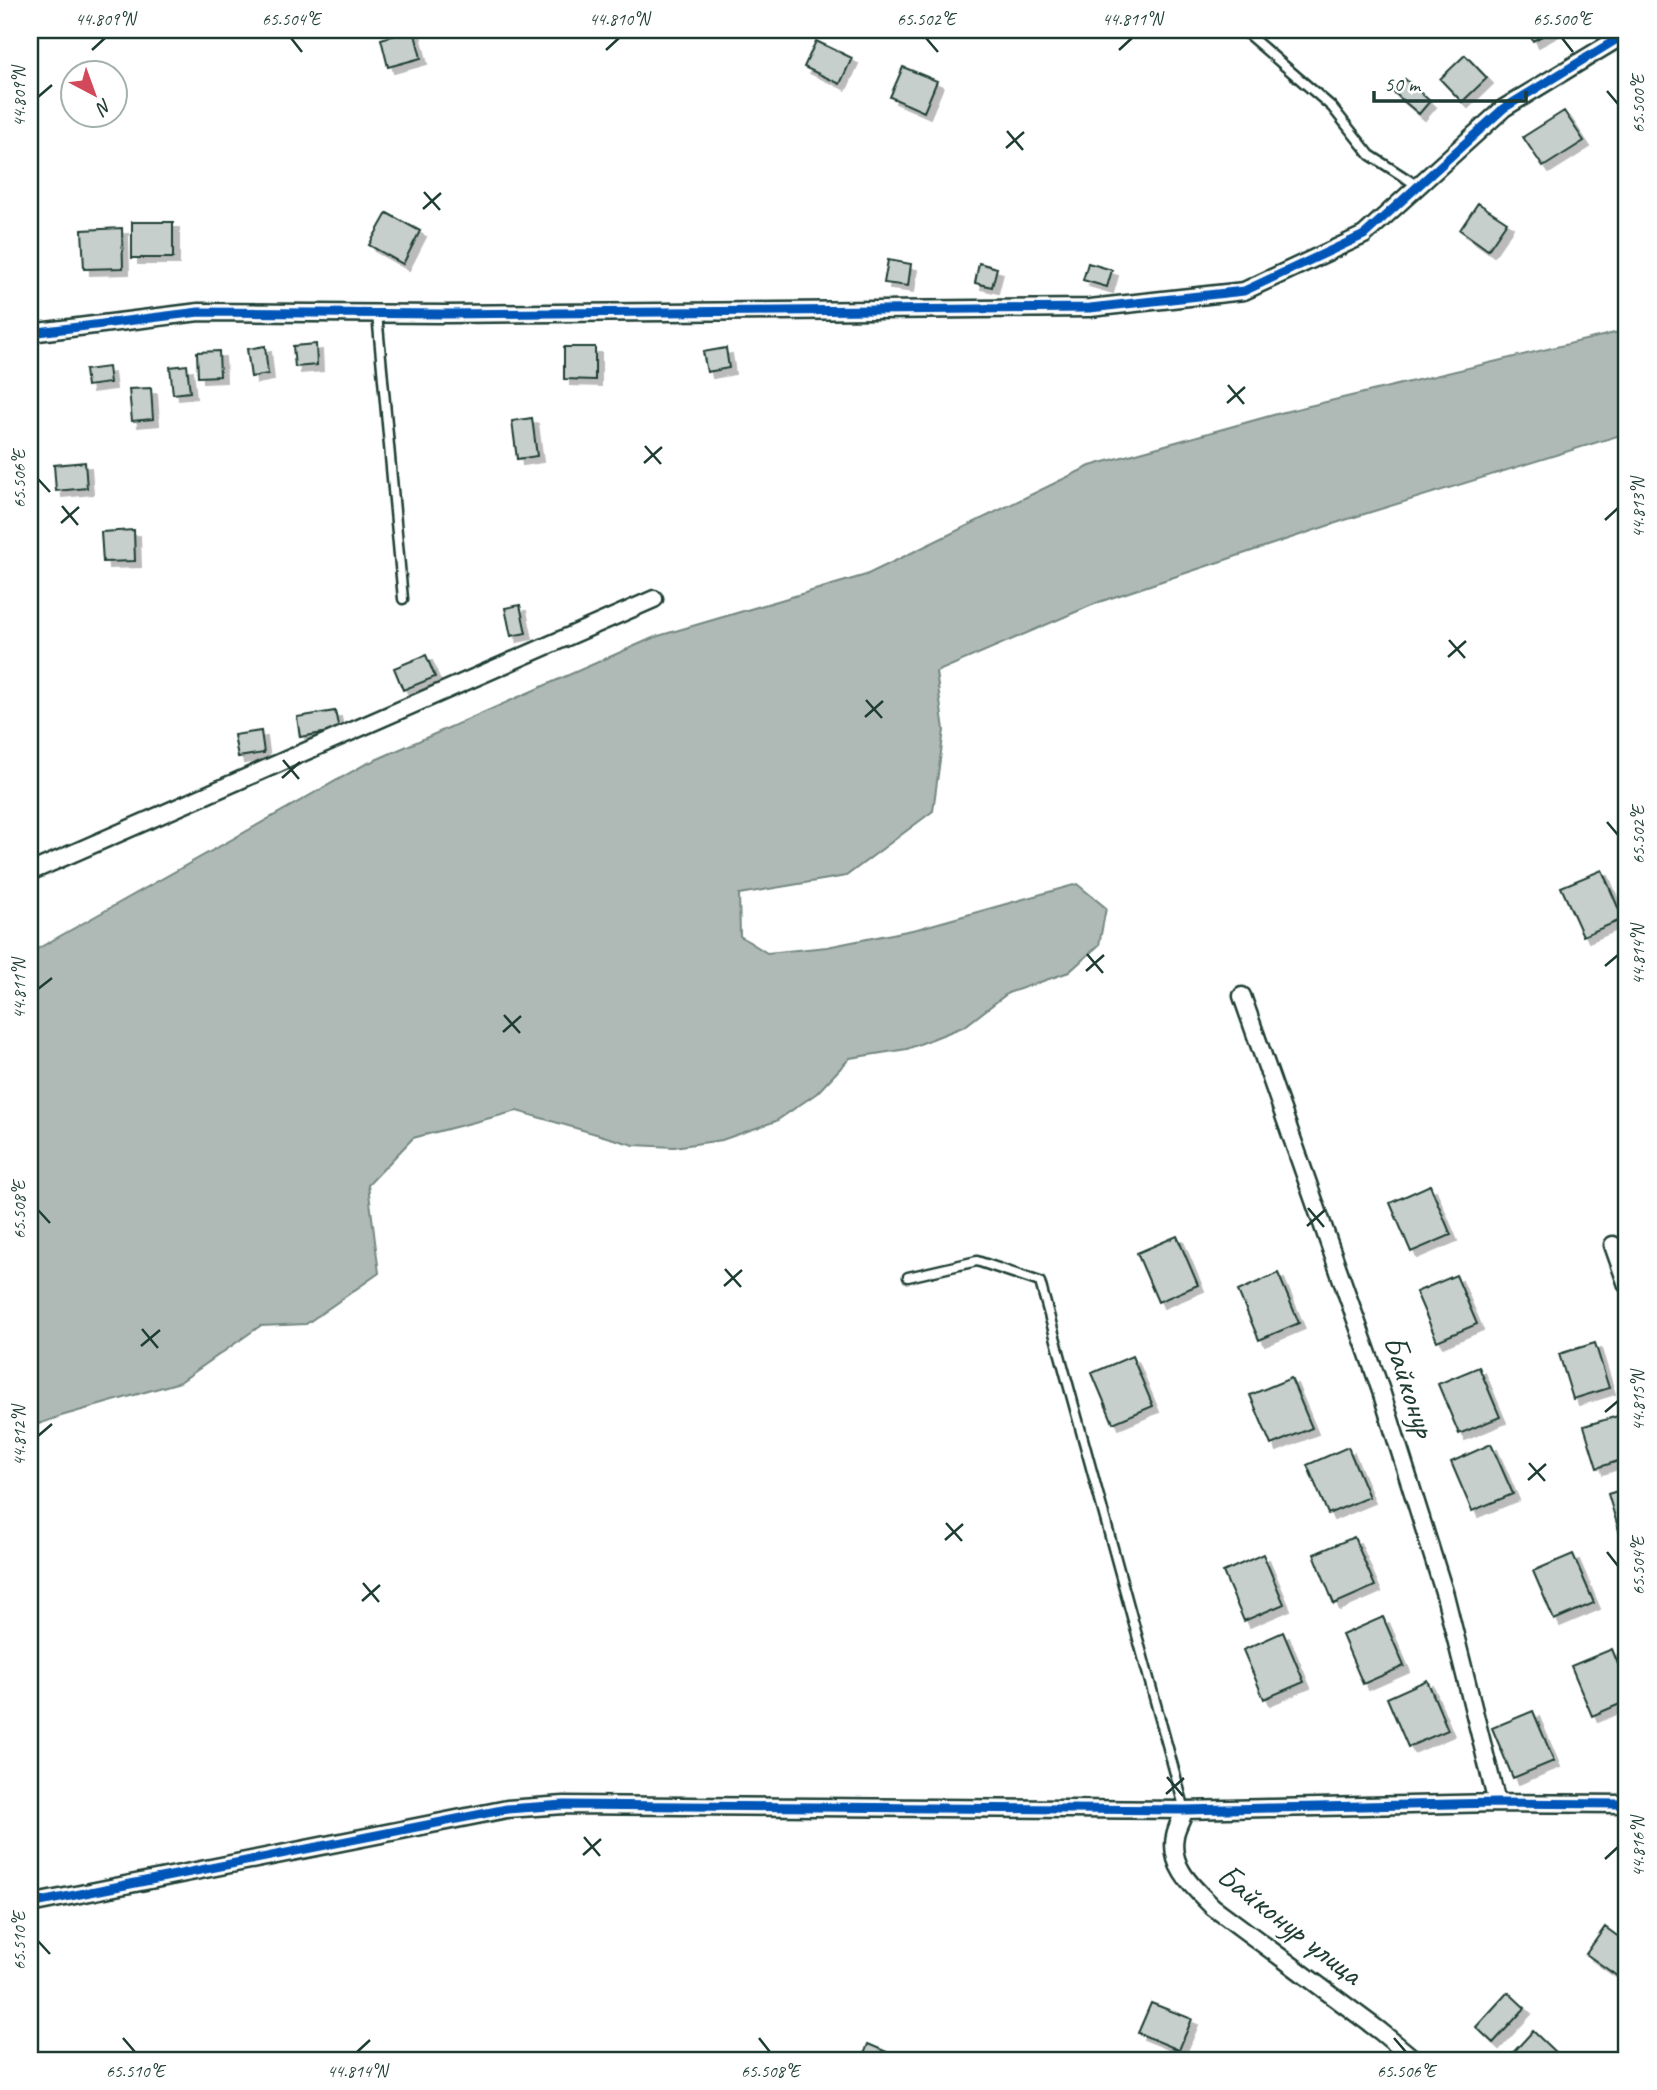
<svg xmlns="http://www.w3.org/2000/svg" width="1657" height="2090" font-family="Caveat,sans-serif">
  <defs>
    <filter id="shadow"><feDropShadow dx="6" dy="6" stdDeviation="0" flood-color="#0004"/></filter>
  </defs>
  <rect width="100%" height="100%" fill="#fff"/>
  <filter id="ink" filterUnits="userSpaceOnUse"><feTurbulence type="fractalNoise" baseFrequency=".0143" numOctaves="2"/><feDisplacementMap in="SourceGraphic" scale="14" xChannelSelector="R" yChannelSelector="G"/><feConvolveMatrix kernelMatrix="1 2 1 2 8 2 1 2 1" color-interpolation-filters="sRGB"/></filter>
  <g filter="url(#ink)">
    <path fill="#afbab7" stroke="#758883" stroke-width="2" d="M1627,330v103l-282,87 -246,82 -163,70 8,58 -11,81 -87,65 -107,18 1,42 27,17 60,-6 90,-18 160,-45 29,24 -7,37 -30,27 -61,21 -43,33 -58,23 -57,9 -33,35 -41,28 -54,19 -48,7 -40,-2 -117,-34 -104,27 -45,47 11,88 -73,51 -46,2 -80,56 -119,34 -31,11v-474l334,-188 291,-128 211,-62 224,-109 194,-54z"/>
    <path fill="#c7cfcc" stroke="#1f3d34" stroke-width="2" filter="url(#shadow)" d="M414,30l7,28 -33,9 -7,-28z
      M1527,30h26l-20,11z
      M816,41l36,17 -12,26 -36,-17z
      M1465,55l22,23 -25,24 -22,-23z
      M903,67l34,14 -13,31 -34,-15z
      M1405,79l25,22 -11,13 -26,-22z
      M1564,111l20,30 -41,26 -20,-30z
      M1478,203l29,19 -19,28 -28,-20z
      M387,213l33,18 -17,33 -34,-19z
      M132,222h41v36h-41z
      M122,228l1,40 -39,1 -2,-39z
      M888,260l23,4 -3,22 -24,-3z
      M979,263l18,5 -5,19 -17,-4z
      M1088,263l24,7 -5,17 -24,-7z
      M316,344l1,21 -22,2 -2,-21z
      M265,346l3,28 -17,3 -4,-28z
      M564,347h31v33l-31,-1z
      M726,348l3,20 -22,4 -4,-20z
      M219,351l1,25 -22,1 -1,-25z
      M187,365l3,27 -17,2 -3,-27z
      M108,367l2,16 -23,3 -2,-16z
      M151,388l2,31 -21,2 -3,-32z
      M532,418l5,38 -20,3 -5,-38z
      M85,462l2,26 -31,3 -2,-26z
      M134,530l1,31 -32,1 -2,-30z
      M520,605l6,28 -15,3 -6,-28z
      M426,655l9,22 -32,13 -9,-22z
      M335,711l4,19 -39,7 -3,-20z
      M261,731l3,22 -26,4 -4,-22z
      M1602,870l21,49 -40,17 -22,-49z
      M1430,1185l21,50 -40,17 -21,-49z
      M1177,1236l21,49 -40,17 -21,-49z
      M1278,1273l21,50 -40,17 -21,-49z
      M1456,1275l21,49 -40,17 -21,-49z
      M1595,1343l14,45 -36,11 -14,-45z
      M1132,1356l21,50 -40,17 -21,-50z
      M1479,1367l21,50 -41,17 -21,-50z
      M1291,1378l21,50 -41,17 -21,-50z
      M1621,1415l6,21v22l-30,10 -13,-42z
      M1491,1444l22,50 -41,17 -21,-49z
      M1348,1447l21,50 -41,17 -21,-49z
      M1627,1488v47l-6,2 -13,-43z
      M1354,1537l21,49 -41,18 -20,-50z
      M1263,1554l21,50 -40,17 -21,-49z
      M1573,1554l21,49 -40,17 -21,-49z
      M1383,1617l21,49 -41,18 -21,-49z
      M1283,1632l21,50 -40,17 -21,-49z
      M1612,1649l15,37v15l-35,15 -21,-50z
      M1427,1680l21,50 -40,17 -21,-49z
      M1533,1711l21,50 -41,17 -21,-50z
      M1605,1927l22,16v33l-3,5 -38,-27z
      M1508,1992l17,16 -32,35 -17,-16z
      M1151,2003l41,16 -13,31 -41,-17z
      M1533,2031l24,23 -6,6h-39l-3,-3z
      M868,2044l19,8 -3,8h-22z"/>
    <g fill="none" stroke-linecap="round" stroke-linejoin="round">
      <defs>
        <path id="lane" d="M1243,30l89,77 38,48 48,31
          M377,314l26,285
          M908,1277l69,-16 63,21 145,528"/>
        <path id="street" d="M30,333l169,-21 246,2 645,-6 154,-17 120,-56 140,-127 123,-75
          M30,872l624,-273
          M1242,996l139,395 64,204 52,208
          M1613,1245l14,40
          M1185,1810c-3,8 -9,18 -10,26 -6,31 18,51 38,71l167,124 35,29
          M30,1904l477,-95 57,-4 621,5 312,-7 130,1"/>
      </defs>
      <use href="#lane" stroke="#1f3d34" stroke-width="13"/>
      <use href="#street" stroke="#1f3d34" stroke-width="21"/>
      <use href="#lane" stroke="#fff" stroke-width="8"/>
      <use href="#street" stroke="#fff" stroke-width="16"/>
      <defs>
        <path id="cycleway" d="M30,333l169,-21 246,2 645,-6 154,-17 120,-56 140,-127 123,-75
          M30,1904l477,-95 57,-4 621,5 312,-7 130,1"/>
      </defs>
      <use href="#cycleway" stroke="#fff" stroke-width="13"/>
      <use href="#cycleway" stroke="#0057b8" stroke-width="9"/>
    </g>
  </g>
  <path fill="none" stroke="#1f3d34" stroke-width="2.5" d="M291,38l11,14M926,38l12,14M1562,38l11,14M92,50l13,-12M606,50l13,-12M1119,50l13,-12M1607,91l11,13M38,97l14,-12M1007,131l16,19M1006,148l18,-16M424,192l16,18M423,209l18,-16M1228,385l16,19M1227,403l18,-16M645,446l16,18M644,463l18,-16M38,479l12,13M62,506l16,19M1605,520l13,-12M61,523l18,-16M1449,640l16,18M1448,657l18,-16M866,700l16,18M865,717l18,-16M283,760l16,19M282,778l18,-16M1607,822l11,13M1087,954l16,19M1605,966l13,-11M1086,971l18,-16M38,989l14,-11M504,1015l16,18M503,1032l18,-16M1308,1208l16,19M38,1210l12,13M1307,1226l18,-16M725,1269l16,18M724,1286l18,-16M142,1329l16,19M141,1346l19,-16M1605,1412l13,-11M38,1436l14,-12M1529,1463l16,18M1528,1480l18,-16M946,1523l16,18M945,1540l18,-16M1607,1552l11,14M363,1583l16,19M362,1601l18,-16M1167,1777l16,19M1166,1794l18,-16M584,1837l16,19M583,1855l18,-16M1605,1859l13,-12M38,1941l12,13M123,2038l12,14M759,2038l11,14M1394,2038l12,14M357,2052l13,-12"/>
  <g text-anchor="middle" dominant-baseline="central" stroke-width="5" stroke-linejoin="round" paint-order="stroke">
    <g font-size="33" fill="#1f3d34" stroke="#fff">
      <text transform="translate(1410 1386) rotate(72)">Байконур</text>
      <text transform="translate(1290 1924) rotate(38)">Байконур улица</text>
    </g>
  </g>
  <rect width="1657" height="2090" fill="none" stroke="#fff" stroke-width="77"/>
  <g transform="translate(94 94) rotate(139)"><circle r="33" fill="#ffffff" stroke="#a5b1ae" stroke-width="2"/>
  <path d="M0-5L12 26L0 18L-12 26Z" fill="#d1495b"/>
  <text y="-10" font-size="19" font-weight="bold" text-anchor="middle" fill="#1f3d34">N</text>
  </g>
  <path d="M1374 91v10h152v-10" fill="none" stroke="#1f3d34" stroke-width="3.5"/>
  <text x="1384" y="91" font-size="21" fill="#1f3d34" stroke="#ffffff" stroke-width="5" paint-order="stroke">50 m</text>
  <rect x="38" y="38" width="1580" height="2014" fill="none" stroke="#1f3d34" stroke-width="2.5"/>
  <g font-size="18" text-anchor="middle" fill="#1f3d34">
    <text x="105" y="25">44.809°N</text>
    <text x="291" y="25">65.504°E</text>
    <text x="619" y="25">44.810°N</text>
    <text x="926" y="25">65.502°E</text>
    <text x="1132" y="25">44.811°N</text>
    <text x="1562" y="25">65.500°E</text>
    <text transform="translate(19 97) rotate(-90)" y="6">44.809°N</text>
    <text transform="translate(1638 104) rotate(-90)" y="6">65.500°E</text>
    <text transform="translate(19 479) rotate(-90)" y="6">65.506°E</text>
    <text transform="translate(1638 508) rotate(-90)" y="6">44.813°N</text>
    <text transform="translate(1638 835) rotate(-90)" y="6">65.502°E</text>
    <text transform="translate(1638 955) rotate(-90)" y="6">44.814°N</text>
    <text transform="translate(19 989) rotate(-90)" y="6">44.811°N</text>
    <text transform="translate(19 1210) rotate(-90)" y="6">65.508°E</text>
    <text transform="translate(1638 1401) rotate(-90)" y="6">44.815°N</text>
    <text transform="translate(19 1436) rotate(-90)" y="6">44.812°N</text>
    <text transform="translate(1638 1566) rotate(-90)" y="6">65.504°E</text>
    <text transform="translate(1638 1847) rotate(-90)" y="6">44.816°N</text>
    <text transform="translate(19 1941) rotate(-90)" y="6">65.510°E</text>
    <text x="135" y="2077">65.510°E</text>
    <text x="357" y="2077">44.814°N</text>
    <text x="770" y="2077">65.508°E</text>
    <text x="1406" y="2077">65.506°E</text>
  </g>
</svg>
